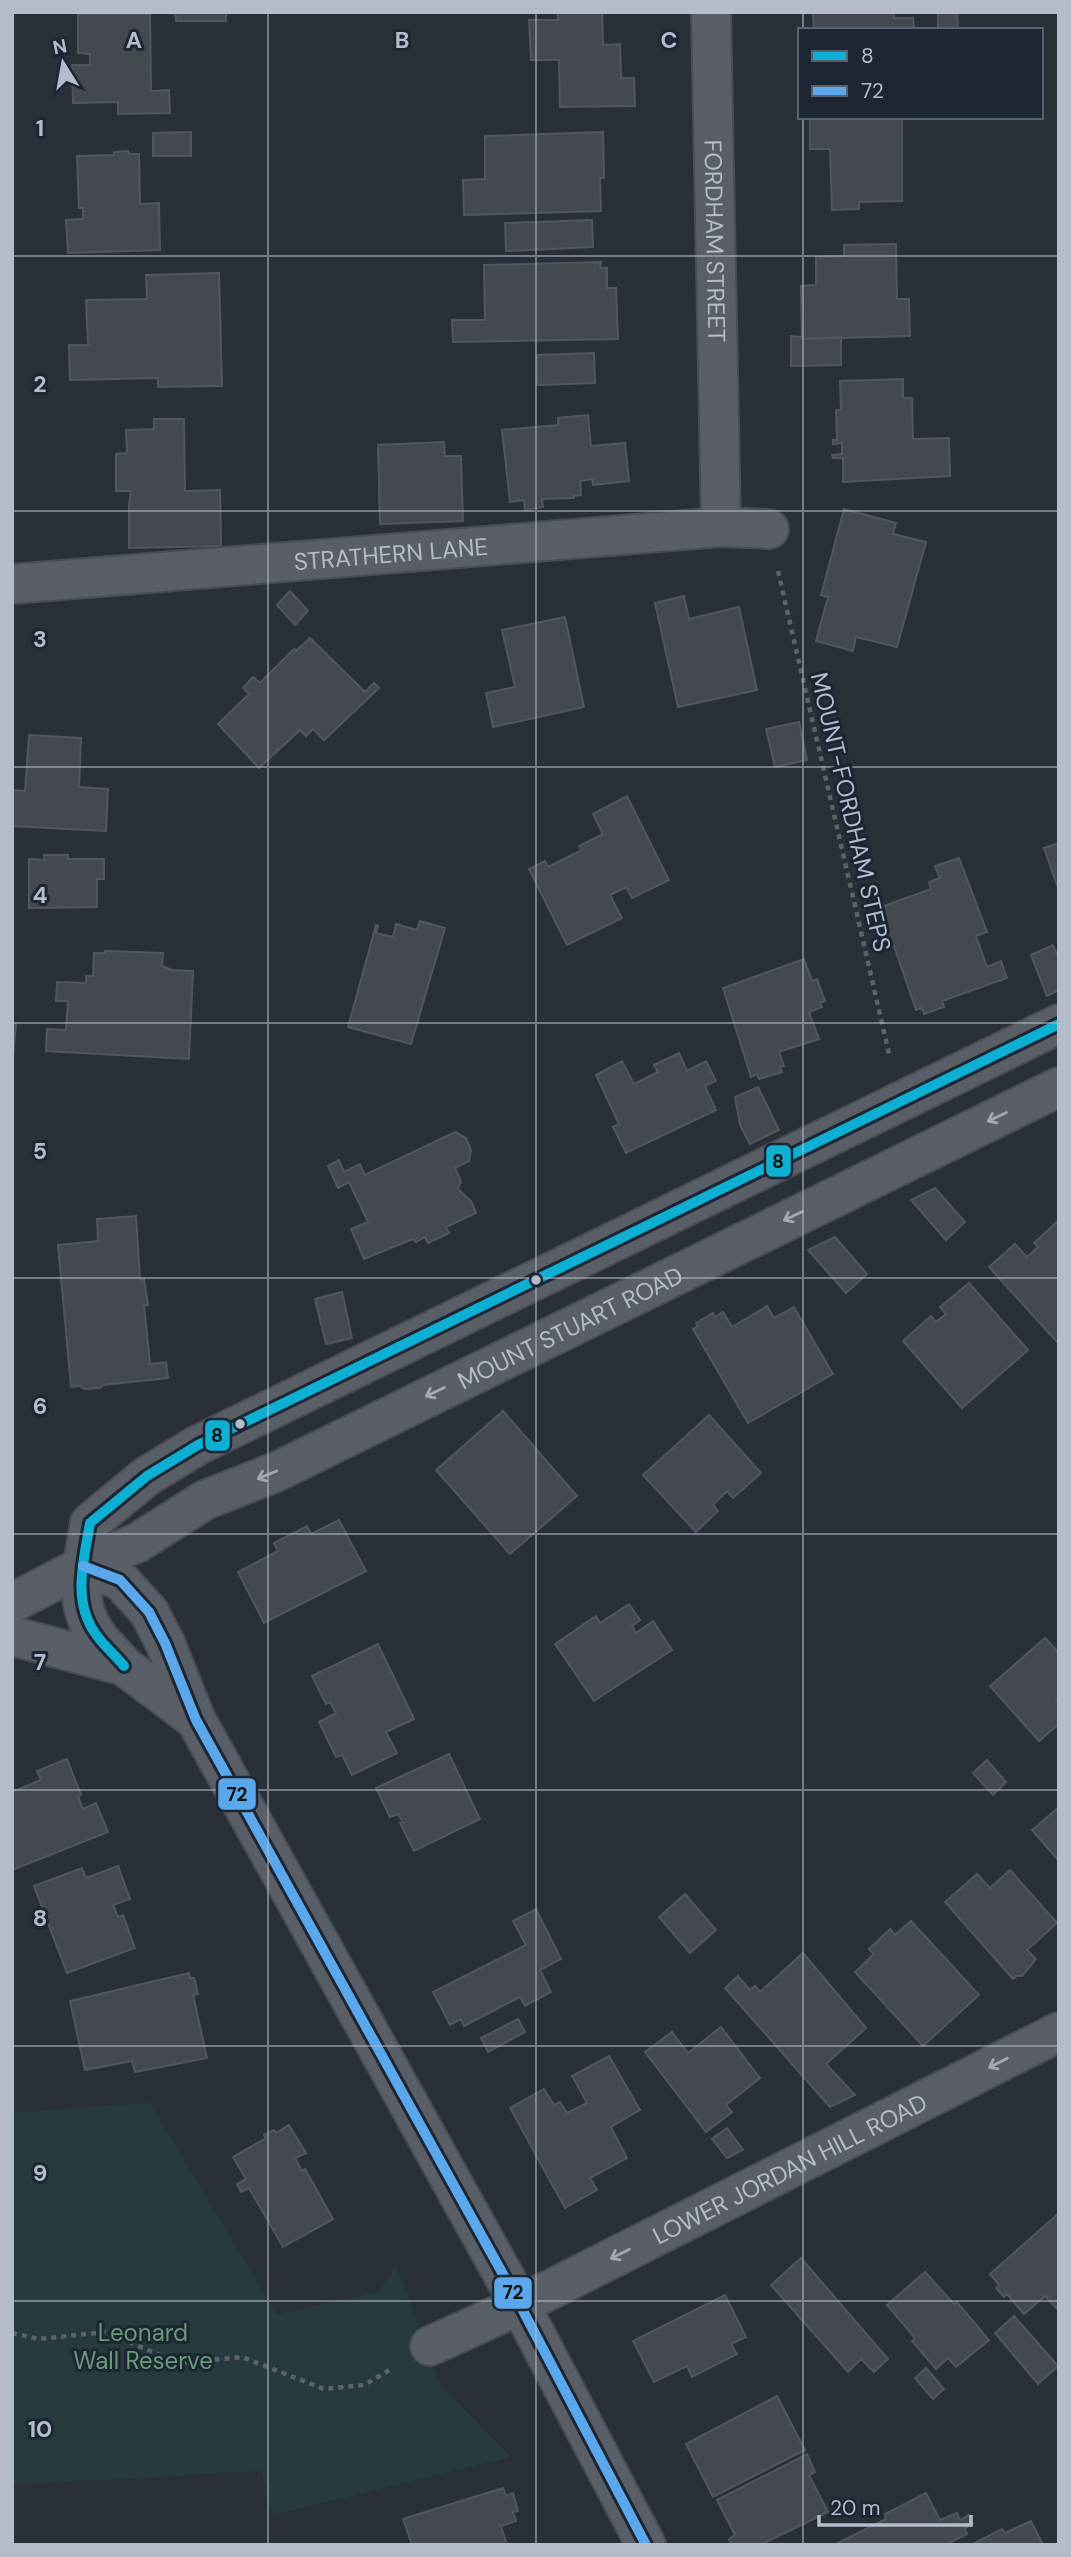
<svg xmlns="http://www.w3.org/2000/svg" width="1071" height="2557" font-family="'DM Sans',sans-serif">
  <rect width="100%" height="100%" fill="#2a3038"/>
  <path fill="#273a3e" d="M150,2103l127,211 102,-22 17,-27 43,118 72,74 -238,58 -12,-44 -249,14v-373z"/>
  <path fill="#444950" stroke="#52575f" stroke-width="2" d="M175,12h51v9h-50z
    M558,12h44l1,33 17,-1 1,34h13l1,28 -75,1 -1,-47h-28l-2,-40h29z
    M818,12h75l1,6h19l1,12h-100l-1,-16z
    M938,12h19l1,18h-20z
    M78,14h72l1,77 18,-1 1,23 -52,1v-12l-45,1 -1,-38h18v-11l-12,-1z
    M902,118v83l-43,1v7l-27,1 -2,-61h-20v-30z
    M191,132v24h-38v-23z
    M603,132l1,46h-4l1,33 -137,4 -1,-35 22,-1v-43z
    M128,151l1,3h10l1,50 19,-1 1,47 -92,3 -2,-33 17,-1v-11h-4l-2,-52 37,-1v-3z
    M592,220l1,27 -87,4 -1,-28z
    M896,244l1,55h12l1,37 -108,3 -1,-53 15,-1v-28l28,-1v-11z
    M601,262l-1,6h7v20h9l2,51 -165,3 -1,-22h33l-1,-55z
    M219,273l3,113 -64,1v-9l-88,2 -1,-35h19l-2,-45 61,-1 -1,-24z
    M791,336l11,1v2l39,-2v28l-50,1z
    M594,353l1,30 -58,2v-30z
    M903,379v19h9l1,41 36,-1 1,38 -107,6v-24h-10l-1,-3 10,-1v-11l-9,1v-4h4l-1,-30h5l-1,-29z
    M588,415l3,31 34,-3 4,38 -36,4 -1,-6 -12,2 1,14 -7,1v2l-32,1 1,8 -18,3 -1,-10 -14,2 -8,-72 56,-5v-7z
    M154,419h30l1,72 35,-1 1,56 -92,2v-42l2,-15h-15v-37l11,-1 -1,-23 28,-1z
    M444,442l1,14h16l2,65 -83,3 -2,-79z
    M844,509l52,14 -3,11 33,8 -29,105 -41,-10 -3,14 -37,-10 12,-44 -7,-2z
    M290,591l18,20 -13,14 -18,-20z
    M684,596l5,23 50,-12 18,83 -79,17 -23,-104z
    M565,617l19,90 -91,20 -7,-34 29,-6 -13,-57z
    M310,638l55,54 9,-9 5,5 -55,52 -11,-11 -7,7 -6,-6 -41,38 -41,-44 31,-30 -6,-6 10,-11 7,6 34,-34 2,2z
    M799,722l8,38 -32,7 -9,-38z
    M29,735l52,3 -2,49 29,2 -2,42 -94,-5v-36l13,1z
    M627,796l42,84 -37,18 -6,-11 -16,8 12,23 -55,27 -38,-76 16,-8 3,6 34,-17 -3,-4 24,-12 -10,-20z
    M1059,843v41l-2,1 -13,-37z
    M44,855h24v4h36v20h-7v28l-68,1v-49l16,1z
    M959,858l28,74 -11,4 11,31 14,-6 6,17 -65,23 2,6 -20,7 -2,-6 -6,2 -22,-64 -6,2 -5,-15 5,-2 -7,-24 50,-18 -2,-7 11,-4 -5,-12z
    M420,921l25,7 -34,116 -63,-17 28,-102 2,1 -2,7 17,4 3,-13 21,6z
    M1053,945l6,15v30l-12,6 -16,-41z
    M105,951l58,2 -1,13 10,4 21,1 -4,88 -143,-8 1,-22 19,1 2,-29h-12l1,-19 29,1v-7h7l1,-23h11z
    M804,959l8,22 5,-2 8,22 -5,2 2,4 -13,5 10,27 -40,13 5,14 -4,1 2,5 -23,7 -2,-5 -6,3 -28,-89z
    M12,1024h4l-4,45z
    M679,1053l8,18 19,-10 10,20 -11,5 11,24 -90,43 -13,-26 6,-3 -23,-49 26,-14 12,23 24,-12 -4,-7z
    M758,1087l21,43 -29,14 -10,-19 -5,-28z
    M455,1132l11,6 5,12 -2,11 -14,7 6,13 -3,8 13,12 5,12 -30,14 3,6 -21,10 -3,-6 -9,5 -3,-3 -49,20 -13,-30 17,-7 -19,-40 -11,6 -10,-22 11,-6 5,12 16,-8 5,11z
    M935,1188l30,34 -19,18 -35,-40z
    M136,1216l4,64 4,-1 4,26h-4l6,59 16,-2 2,16 -65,7 -3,3 -16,1 -4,-3 -9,1 -13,-142 40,-4 -1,-22z
    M1059,1220v120l-2,2 -68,-75 26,-23 12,13 11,-10 -4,-4z
    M835,1237l32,37 -21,19 -38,-43z
    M969,1283l59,67 -66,58 -59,-67 28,-25 5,6 10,-8 -6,-7z
    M342,1292l10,46 -26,6 -11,-45z
    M767,1306l7,12 20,-11 39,67 -85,49 -55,-94 5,-3 -2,-3 17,-10 2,4 8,-5 9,15z
    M503,1411l74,85 -67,58 -74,-84z
    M709,1415l52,58 -28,25 -6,-7 -14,14 5,6 -22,21 -53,-57z
    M339,1520l27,51 -102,52 -26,-51 40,-21 -4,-8 33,-17 4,8z
    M629,1604l11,16 -8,6 4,7 17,-12 19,29 -78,51 -39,-57 41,-28 4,7z
    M1045,1638l14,15v46l-3,2 3,3v20l-20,17 -49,-55z
    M378,1644l36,75 -28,13 11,21 -45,22 -10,-20 -6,2 -17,-35 17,-9 -6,-11 -4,2 -14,-28z
    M449,1754l31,65 -66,32 -14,-28 3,-1 -5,-8 -8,3 -14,-29z
    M67,1759l14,36 -3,1 5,13 13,-6 12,29 -96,38v-78l29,-12 -4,-9z
    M987,1760l19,22 -13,13 -20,-22z
    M1059,1807v54l-27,-31z
    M118,1866l12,33 -17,6 5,12 5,-2 12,33 -68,25 -33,-87 48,-18 4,10z
    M1010,1870l47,53 -30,27 9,9 -14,17h-6l-3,3 -68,-77 32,-28 13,14z
    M685,1894l31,36 -26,23 -31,-36z
    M536,1909l25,50 -21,11 11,22 -26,14 -5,-9 -56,29 -3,-7 -11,6 -17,-33 93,-47 -13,-24z
    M911,1921l68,74 -56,51 -68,-74 19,-18 -5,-5 21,-20 5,6z
    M803,1953l63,75 -40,36 29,31 -25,12 -105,-119 13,-12 12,14 5,-4 5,6z
    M189,1973l1,5h4l4,16 -5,1 14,63 -72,14 -3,-11 -47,9 -15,-69z
    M518,2019l7,13 -37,20 -7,-14z
    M721,2027l39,51 -34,27 6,7 -26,20 -61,-80 27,-20 16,21z
    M609,2056l31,54 -29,17 16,31 -37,20 7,12 -32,18 -55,-100 34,-19 10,16 6,-3 7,11 20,-10 -15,-27z
    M289,2125l17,28 -11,5 7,13 3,-2 28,50 -50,28 -34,-59 -8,4 -4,-8 9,-5 -13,-22 33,-19 -2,-3 10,-5 2,3z
    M727,2128l16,22 -16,8 -15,-19z
    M1059,2213v98l-14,-15 -21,18 -17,-20 -3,3 -8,-9 3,-3 -9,-11z
    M801,2258l87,101 -14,13 -13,-13 -13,13 -77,-87z
    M925,2272l29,32 3,-2 32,38 -33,27 -8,-9 -12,11 -24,-28 3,-3 -28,-33z
    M725,2295l21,42 -15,7 6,10 -45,23 -5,-11 -33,16 -21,-41z
    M1014,2316l44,50 -20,18 -43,-51z
    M926,2368l18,21 -11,10 -18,-21z
    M777,2396l28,54 -92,47 -27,-53z
    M807,2454l8,18 -6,3 19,37 -68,33h-28l-3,-6 6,-4 -18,-35z
    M503,2488l3,8 7,-3 5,18 -5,1 3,9 -15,5 6,19h-95l-9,-26z
    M926,2493l14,27 17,-7 3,7 9,-5 4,9 -8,4 2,6 -22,11h-111l52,-26 -1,-5z
    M1031,2521l12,24h-72l31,-16 3,4z"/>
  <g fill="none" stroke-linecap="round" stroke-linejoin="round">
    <defs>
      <g id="minor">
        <path id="s1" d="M711,12l10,515"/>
        <path id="s2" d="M12,584l709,-57 48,2"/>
        <path id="s3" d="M430,2346l90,-41 539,-273"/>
      </g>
      <g id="tertiary">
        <path d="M83,1566l37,14 29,32 16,31 31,77 324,585 126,240"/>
        <path id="s4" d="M12,1603l71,-37 54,-23 68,-43 71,-28 783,-385"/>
        <path d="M12,1636l112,30 72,54"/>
        <path d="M124,1666c-9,-11 -21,-21 -29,-33 -23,-33 -11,-73 -5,-110l57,-47 51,-31 861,-421"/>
      </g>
    </defs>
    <use href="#minor" stroke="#484c53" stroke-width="42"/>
    <use href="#tertiary" stroke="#484c53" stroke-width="42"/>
    <path stroke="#5d636a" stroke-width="4.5" stroke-dasharray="5 5" stroke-linecap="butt" d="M778,571l112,487
      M12,2333l27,6 66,-7 74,31 63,-6 82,32 40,-4 29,-17"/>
    <use href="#minor" stroke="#5a5e66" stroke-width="38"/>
    <use href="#tertiary" stroke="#5a5e66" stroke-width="38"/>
    <defs>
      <path id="bus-1" d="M124,1666c-9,-11 -21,-21 -29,-33 -23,-33 -11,-73 -5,-110l57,-47 51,-31 861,-421"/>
      <path id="bus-2" d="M83,1566l37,14 29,32 16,31 31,77 324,585 126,240"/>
    </defs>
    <use href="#bus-1" stroke="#1d2633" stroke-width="16"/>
    <use href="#bus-2" stroke="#1d2633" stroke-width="16"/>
    <use href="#bus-1" stroke="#0dafd3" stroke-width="10"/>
    <use href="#bus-2" stroke="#5aa8eb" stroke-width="10"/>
  </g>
  <defs><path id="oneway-shaft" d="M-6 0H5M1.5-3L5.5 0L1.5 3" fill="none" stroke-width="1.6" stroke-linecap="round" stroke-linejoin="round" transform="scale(1.75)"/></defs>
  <g stroke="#a2a9b5">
    <use href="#oneway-shaft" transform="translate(997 1117) rotate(154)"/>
    <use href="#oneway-shaft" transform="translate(793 1216) rotate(154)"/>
    <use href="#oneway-shaft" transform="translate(435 1392) rotate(154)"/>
    <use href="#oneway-shaft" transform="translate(267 1475) rotate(158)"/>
    <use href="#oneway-shaft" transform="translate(998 2063) rotate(153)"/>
    <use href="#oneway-shaft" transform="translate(620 2254) rotate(153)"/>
  </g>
  <path fill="none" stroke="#b4bcc9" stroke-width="2" stroke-opacity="0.55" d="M268,12v2533M536,12v2533M803,12v18M803,117v2428M12,256h1047M12,511h1047M12,767h1047M12,1023h1047M12,1278h1047M12,1534h1047M12,1790h1047M12,2046h1047M12,2301h1047"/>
  <g fill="#b4bcc9" stroke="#1d2633" stroke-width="2.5">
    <circle cx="536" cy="1280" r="6"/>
    <circle cx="240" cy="1424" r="6"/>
  </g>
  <g text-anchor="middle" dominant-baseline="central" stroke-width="6" stroke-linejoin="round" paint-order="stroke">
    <g font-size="24" fill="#b4bcc9" stroke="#1d2633">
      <text stroke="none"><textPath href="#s1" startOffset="229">FORDHAM STREET</textPath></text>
      <text stroke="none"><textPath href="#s2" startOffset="380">STRATHERN LANE</textPath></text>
      <text transform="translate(851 812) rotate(77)">MOUNT-FORDHAM STEPS</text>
      <text stroke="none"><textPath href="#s4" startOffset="623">MOUNT STUART ROAD</textPath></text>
      <text stroke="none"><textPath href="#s3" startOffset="401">LOWER JORDAN HILL ROAD</textPath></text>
    </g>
    <g font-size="24" fill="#6b9a76" stroke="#1d2633">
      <text x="143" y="2332">Leonard<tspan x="143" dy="28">Wall Reserve</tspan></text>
    </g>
  </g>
  <g font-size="23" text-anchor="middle" font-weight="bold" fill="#b4bcc9" stroke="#1d2633" stroke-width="6" stroke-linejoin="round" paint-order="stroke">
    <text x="134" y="48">A</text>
    <text x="402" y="48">B</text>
    <text x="669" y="48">C</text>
    <text x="40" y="136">1</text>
    <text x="40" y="392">2</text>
    <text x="40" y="647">3</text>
    <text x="40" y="903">4</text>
    <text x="40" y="1159">5</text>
    <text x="40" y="1414">6</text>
    <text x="40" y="1670">7</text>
    <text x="40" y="1926">8</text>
    <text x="40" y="2181">9</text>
    <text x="40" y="2437">10</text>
  </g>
  <g stroke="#1d2633" stroke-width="2.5">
    <rect x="765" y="1144" width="27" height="34" rx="7" fill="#0dafd3"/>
    <rect x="204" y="1419" width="27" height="33" rx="7" fill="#0dafd3"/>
    <rect x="217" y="1777" width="40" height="34" rx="7" fill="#5aa8eb"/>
    <rect x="493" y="2276" width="40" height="34" rx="7" fill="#5aa8eb"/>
  </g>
  <g font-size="19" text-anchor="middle" font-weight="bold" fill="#111">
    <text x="778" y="1168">8</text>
    <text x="217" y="1442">8</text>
    <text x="237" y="1801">72</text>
    <text x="513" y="2299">72</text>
  </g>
  <rect width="1071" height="2557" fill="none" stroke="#b4bcc9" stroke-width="28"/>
  <rect x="798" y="28" width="245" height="91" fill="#1d2633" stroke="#59626f" stroke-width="2"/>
  <rect x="812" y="51" width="35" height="10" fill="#0dafd3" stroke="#59626f" stroke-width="2"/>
  <text x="861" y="63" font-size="21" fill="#b4bcc9">8</text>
  <rect x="812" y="86" width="35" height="10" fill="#5aa8eb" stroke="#59626f" stroke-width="2"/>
  <text x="861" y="98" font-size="21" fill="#b4bcc9">72</text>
  <g transform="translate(63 63) rotate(349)" stroke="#1d2633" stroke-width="5" paint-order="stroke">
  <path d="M0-5L12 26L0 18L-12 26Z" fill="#b4bcc9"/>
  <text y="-10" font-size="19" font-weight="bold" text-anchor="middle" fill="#b4bcc9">N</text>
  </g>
  <path d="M819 2515v10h152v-10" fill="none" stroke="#b4bcc9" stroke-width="3.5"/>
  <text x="830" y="2515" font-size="21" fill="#b4bcc9" stroke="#1d2633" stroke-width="5" paint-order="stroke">20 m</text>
</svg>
